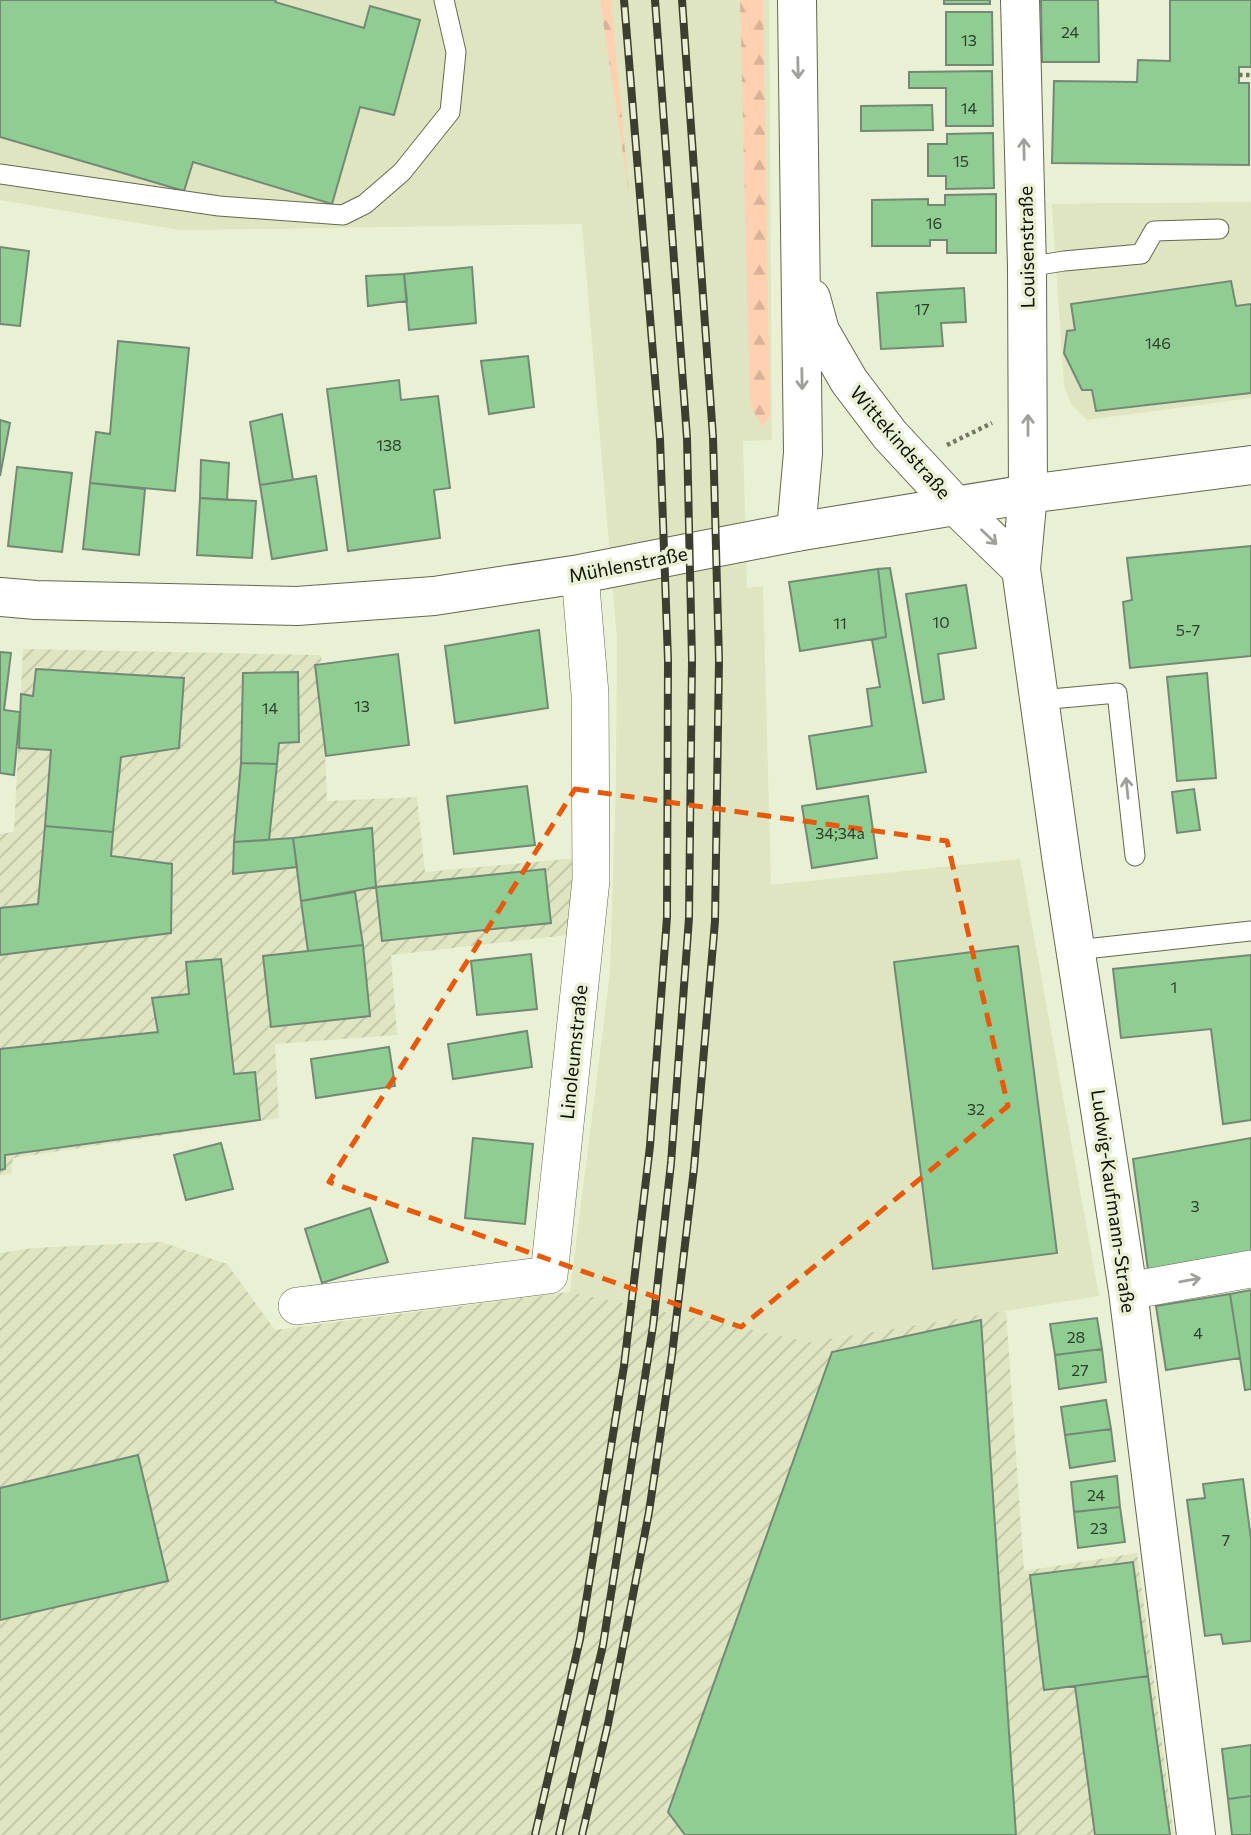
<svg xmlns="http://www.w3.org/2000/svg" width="1251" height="1835" font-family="Commissioner,sans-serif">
  <defs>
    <pattern id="industrial-furrows" width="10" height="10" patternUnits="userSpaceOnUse" patternTransform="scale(1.75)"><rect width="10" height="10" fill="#dee5c0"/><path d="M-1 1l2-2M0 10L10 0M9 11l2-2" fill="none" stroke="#bdc3a4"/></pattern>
    <pattern id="forest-firs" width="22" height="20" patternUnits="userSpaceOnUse" patternTransform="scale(1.75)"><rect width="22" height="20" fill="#ffd1b1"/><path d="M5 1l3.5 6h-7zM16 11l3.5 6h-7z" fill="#d9b297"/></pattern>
  </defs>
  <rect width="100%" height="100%" fill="#eaf0d3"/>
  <path fill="#dee5c0" d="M0,0h769l3,440 -29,1 4,147 16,-2 8,299 249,-26 79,437 -289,46 -240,-50 40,-319 6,-192 1,-142 -35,-415 -401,6 -181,-30z
    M1251,202v196l-164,22 -16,-16 -7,-18 -12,-182z"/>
  <path fill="url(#industrial-furrows)" d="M23,649l298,6 6,146 90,-4 8,75 153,-14 -1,76 -186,21 6,80 -122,9 4,74 -266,40 -2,16 -11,1v-341l14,-2z
    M161,1242l66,22 48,66 295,-38 240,50 196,-31 18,260 113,-18 37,282h-1174v-582l33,-5z"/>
  <path fill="url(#forest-firs)" d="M600,0h11l18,194z
    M740,0h23l7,416 -8,11 -12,-22z"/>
  <path fill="#8fcd93" stroke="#748975" stroke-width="2" d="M0,0h276l-1,2 89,26 6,-22 50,14 -26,95 -34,-8 -28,97 -139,-42 -9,29 -184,-54z
    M944,0h46v4h-46z
    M1041,0h57l1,62h-57z
    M1170,0h81v67h-12v16h10v82l-197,-2 2,-82 83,1 1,-22 32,1z
    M946,12h46l1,53h-47z
    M992,71l1,55h-47v-38h-37v-16z
    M932,105l1,25 -72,1v-25z
    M993,133l1,55 -48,1v-13h-18v-32h19v-10z
    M996,194v59h-49v-13h-17v6h-58v-46l56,-1v6h17v-10z
    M0,247l29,4 -9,75 -20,-2z
    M472,267l4,56 -67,7 -5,-56z
    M404,274l3,27 -39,5 -2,-30z
    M1231,281l5,25 15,-2v89l-155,18 -4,-21h-10l-18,-37 3,-22 8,-1 -4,-26z
    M964,288l2,34 -25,1 2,23 -62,3 -4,-56z
    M118,341l71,7 -14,143 -85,-8 6,-51 14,2z
    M528,356l6,51 -45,7 -8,-53z
    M399,380l2,20 37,-4 12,92 -16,2 6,48 -92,13 -21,-162z
    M282,414l11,66 -33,5 -10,-63z
    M0,420l10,3 -10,53z
    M201,460l28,3 -2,37 -27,-2z
    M17,467l55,6 -10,79 -54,-6z
    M316,476l11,74 -55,9 -12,-74z
    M90,483l55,6 -6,66 -56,-6z
    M200,498l56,3 -4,57 -55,-3z
    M1251,546v110l-121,12 -7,-66 9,-2 -5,-42z
    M890,568l36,204 -109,17 -8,-53 63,-10 -5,-37 13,-2 -8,-47 14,-3 -8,-68z
    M878,569l8,68 -86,14 -11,-69z
    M966,585l10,63 -38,6 6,45 -21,4 -17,-109z
    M539,630l9,78 -93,15 -10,-77z
    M0,652l11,1 -7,57 16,2 -6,63 -14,-2z
    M398,654l11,91 -83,11 -11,-91z
    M36,669l148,9 -5,70 -58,9 -8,75 -68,-6 6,-76 -32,-2 2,-54 12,2z
    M298,672l1,70 -20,1 -2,21 -36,-1 2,-90z
    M1207,673l9,105 -39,3 -10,-104z
    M241,763l36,1 -8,76 -35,2z
    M527,786l8,59 -81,9 -7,-58z
    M1194,789l6,41 -23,3 -5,-41z
    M868,796l9,62 -65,10 -10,-62z
    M45,826l68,6 -2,24 61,8 -1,69 -171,22v-47l38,-4z
    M372,828l4,59 -75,14 -8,-63z
    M293,838l4,29 -64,7 1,-32z
    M545,869l6,54 -169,18 -6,-54z
    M355,892l8,53 -55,6 -7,-50z
    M363,945l7,71 -99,11 -8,-71z
    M1018,946l39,307 -124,16 -39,-307z
    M531,954l6,55 -60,6 -6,-54z
    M1251,955v165l-28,4 -12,-95 -90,9 -8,-69z
    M221,959l13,115 21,-2 5,48 -255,35v14l-5,1v-121l158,-17 -6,-34 37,-4 -3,-32z
    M527,1031l5,36 -79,12 -5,-35z
    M389,1047l6,39 -79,12 -5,-39z
    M473,1138l60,6 -8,80 -60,-6z
    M1251,1138v114l-103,18 -15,-111z
    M221,1143l12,46 -47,11 -12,-45z
    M370,1208l18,54 -66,21 -17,-54z
    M1251,1290v99l-6,1 -15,-96z
    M1230,1294l10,64 -74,12 -10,-64z
    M1097,1318l5,31 -47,6 -5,-31z
    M981,1320l35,515h-331l-17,-23 164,-460z
    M1102,1349l4,33 -47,7 -4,-34z
    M1106,1400l5,29 -46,6 -4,-28z
    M1111,1429l4,32 -45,7 -5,-33z
    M138,1455l30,126 -168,39v-132z
    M1117,1476l3,31 -46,5 -3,-30z
    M1243,1479l8,60v102l-28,3 -2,-10 -16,2 -18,-136 18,-2 -2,-14z
    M1120,1507l5,35 -47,6 -4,-36z
    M1133,1562l15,114 -104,14 -14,-115z
    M1148,1676l22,159h-75l-20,-149z
    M1251,1745v51l-23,3 -6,-50z
    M1251,1796v39h-19l-4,-36z"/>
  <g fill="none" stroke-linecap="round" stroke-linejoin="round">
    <defs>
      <path id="service" d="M0,174l219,32 124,9 22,-11 37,-32 48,-60 6,-60 -12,-52
        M1027,267l37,-6 77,-7 13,-23 65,-2
        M1040,700l77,-7 18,163
        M1076,950l175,-19"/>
      <path id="minor" d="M1128,1291l123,-22
        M297,1306l252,-31 42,-395 -1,-186 -10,-120"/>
      <path id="tertiary" d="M1020,0l7,267 1,227 -7,75 41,294 66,428 68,544
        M811,298l9,33 29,50 41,54 66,71 65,63
        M796,532l7,-79 -6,-453"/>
      <path id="secondary" d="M0,597l36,3 261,6 137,-10 146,-22 216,-42 232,-38 223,-29"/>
    </defs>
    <use href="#service" stroke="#63684e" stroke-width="21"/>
    <use href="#minor" stroke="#63684e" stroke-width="38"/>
    <use href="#tertiary" stroke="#63684e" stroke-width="40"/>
    <use href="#secondary" stroke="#63684e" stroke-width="40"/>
    <path stroke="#727663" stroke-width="4.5" stroke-dasharray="3.5 3.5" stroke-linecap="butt" d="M1239,75h12
      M947,445l45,-22"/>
    <use href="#service" stroke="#fff" stroke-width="19"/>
    <use href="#minor" stroke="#fff" stroke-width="37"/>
    <use href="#tertiary" stroke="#fff" stroke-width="38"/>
    <use href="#secondary" stroke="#fff" stroke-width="38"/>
    <defs>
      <path id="rail" d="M535,1835l45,-196 44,-273 26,-220 17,-229 1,-257 -8,-221 -36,-439
        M559,1835l44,-190 50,-319 18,-163 18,-245 3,-258 -5,-222 -32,-438
        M582,1835l26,-111 41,-212 23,-157 22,-187 21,-247 4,-261 -6,-223 -31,-437"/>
    </defs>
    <use href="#rail" stroke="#3c3e30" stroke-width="8"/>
    <use href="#rail" stroke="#eaf0d3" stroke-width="5" stroke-dasharray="16" stroke-linecap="butt"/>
  </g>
  <defs><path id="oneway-shaft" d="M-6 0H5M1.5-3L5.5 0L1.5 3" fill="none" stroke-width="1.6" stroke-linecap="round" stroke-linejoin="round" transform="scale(1.75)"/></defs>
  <g stroke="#9fa09c">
    <use href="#oneway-shaft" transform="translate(798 68) rotate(89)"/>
    <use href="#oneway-shaft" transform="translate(1024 149) rotate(-91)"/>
    <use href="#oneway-shaft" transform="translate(802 379) rotate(89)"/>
    <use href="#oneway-shaft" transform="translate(1028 425) rotate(-90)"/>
    <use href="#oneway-shaft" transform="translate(989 537) rotate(44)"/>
    <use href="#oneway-shaft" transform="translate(1127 788) rotate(-96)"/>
    <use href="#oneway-shaft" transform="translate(1190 1280) rotate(-10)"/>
  </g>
  <path fill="none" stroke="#e8590c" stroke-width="5" stroke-dasharray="14 9" stroke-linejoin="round" d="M575,789l372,52 61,265 -267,221 -412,-145z"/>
  <g text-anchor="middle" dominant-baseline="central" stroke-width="7" stroke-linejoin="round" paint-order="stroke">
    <g font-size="16" fill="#2f402a">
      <text x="1070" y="31">24</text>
      <text x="969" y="39">13</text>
      <text x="969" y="107">14</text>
      <text x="961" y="160">15</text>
      <text x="934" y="222">16</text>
      <text x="922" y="308">17</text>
      <text x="1158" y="342">146</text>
      <text x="389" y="444">138</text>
      <text x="941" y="621">10</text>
      <text x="840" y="622">11</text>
      <text x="1188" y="629">5-7</text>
      <text x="362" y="705">13</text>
      <text x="270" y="707">14</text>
      <text x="840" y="832">34;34a</text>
      <text x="1174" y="986">1</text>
      <text x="976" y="1108">32</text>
      <text x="1195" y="1205">3</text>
      <text x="1198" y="1332">4</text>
      <text x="1076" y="1336">28</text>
      <text x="1080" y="1369">27</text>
      <text x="1096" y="1494">24</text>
      <text x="1099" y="1527">23</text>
      <text x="1226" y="1539">7</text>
    </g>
    <g font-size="19" fill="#0f1107" stroke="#eaf0d3">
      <text transform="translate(1026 247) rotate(-91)">Louisenstraße</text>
      <text transform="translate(901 442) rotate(49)">Wittekindstraße</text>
      <text transform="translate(628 564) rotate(-11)">Mühlenstraße</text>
      <text transform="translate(573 1052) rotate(-84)">Linoleumstraße</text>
      <text transform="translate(1114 1201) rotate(82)">Ludwig-Kaufmann-Straße</text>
    </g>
  </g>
</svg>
